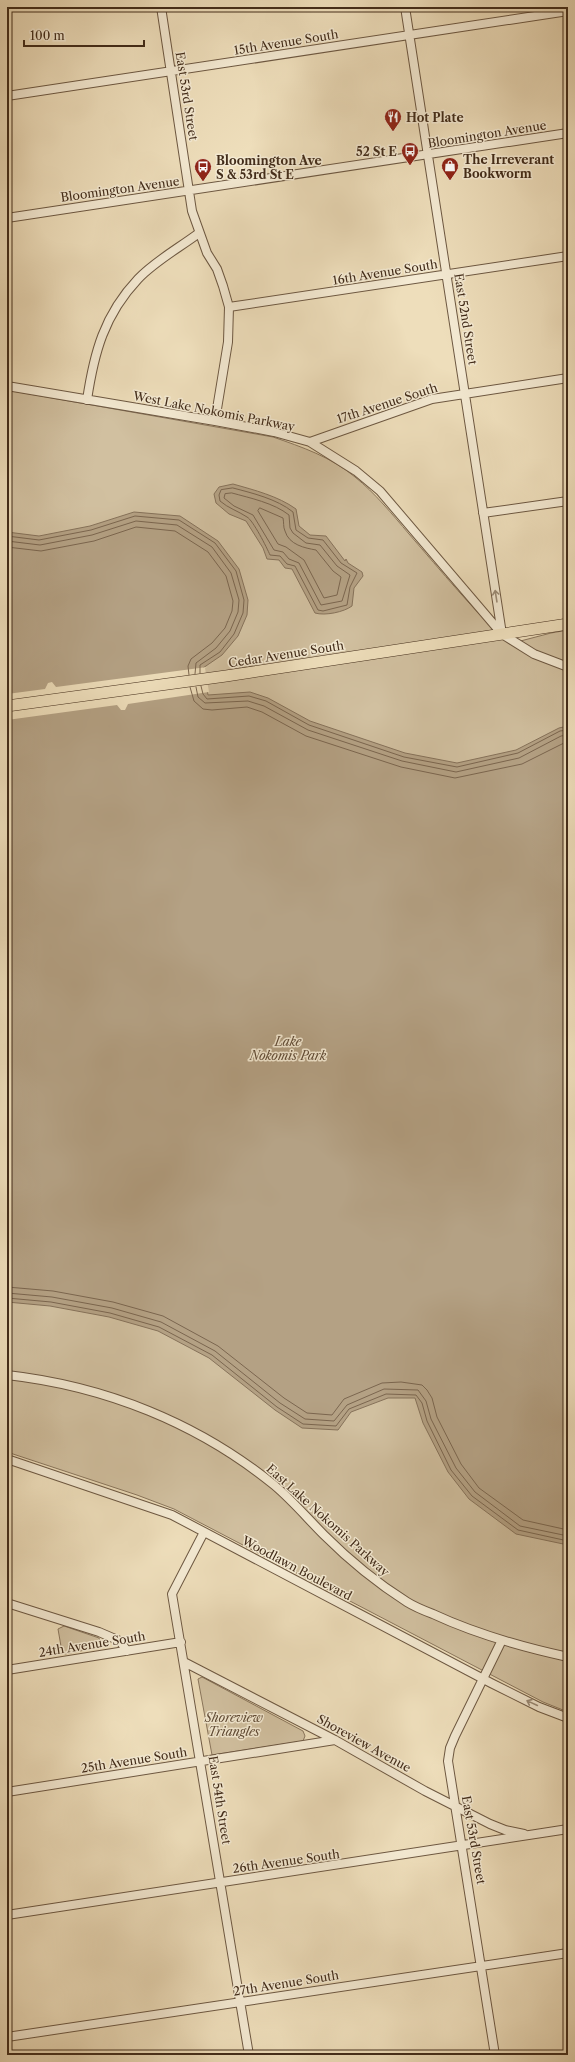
<svg xmlns="http://www.w3.org/2000/svg" width="575" height="2062" font-family="'Libre Caslon Text',serif">
  <rect width="100%" height="100%" fill="#eedebb"/>
  <filter id="stains"><feTurbulence type="fractalNoise" baseFrequency=".005" numOctaves="4"/><feColorMatrix values="0 0 0 0 .2 0 0 0 0 .09 0 0 0 0 .02 0 0 0 .5 -.17"/></filter>
  <radialGradient id="worn" r=".72"><stop offset=".6" stop-color="#630" stop-opacity="0"/><stop offset="1" stop-color="#630" stop-opacity=".3"/></radialGradient>
  <path fill="#d1c0a0" stroke="#8a765d" d="M7,390l266,47c29,10 58,20 82,40 20,16 37,37 54,57 33,38 64,76 100,110l42,-11 17,-3v1082l-25,-10 -369,-193 -37,-14 -130,-43z
    M64,1626l35,12 2,6 -1,3 -35,7 -3,-2 -4,-23z
    M202,1677l101,54 2,5 -2,5 -91,14 -14,-76z"/>
  <path fill="#b4a184" stroke="#86725a" d="M233,484c21,6 45,12 63,25l3,17 11,9 16,1 19,25 1,-2 2,4 14,9 1,4 -9,12 -2,18c-8,6 -27,10 -37,7l-23,-44 -7,-1 -6,-8 -12,-1 -4,-11 -17,-27 -17,-7 -13,-11 -2,-9 5,-7z
    M134,512l46,4 38,25 21,28 9,31 -1,15 -9,21 -16,19 -19,13 5,27 42,-3 18,6 42,23 95,32 52,10 59,-13 43,-22 9,-2v819l-52,-11 -47,-35 -21,-27 -25,-49 -8,-25h-27l-37,14 -13,18 -36,-2 -27,-18 -66,-52 -51,-27 -49,-14 -59,-11 -43,-4v-770l32,4 51,-10z"/>
  <path fill="#eedebb" d="M207,667l-2,1 4,24 -81,12 -3,6h-4l-4,-5 -110,15v-26l38,-5 3,-6 4,-1 4,5z"/>
  <g fill="none" stroke-linecap="round" stroke-linejoin="round">
    <path stroke="#7b664f" stroke-width="1" d="M233,488c19,5 44,11 60,24l3,18 12,8 15,2 18,23 16,10 -7,14 -3,18 -24,6 -5,-1 -23,-44 -8,-2 -7,-8 -10,-1c-3,-7 -17,-35 -23,-38 -9,-6 -19,-9 -27,-16l-1,-6 2,-5z
      M232,493c18,5 42,10 57,22l1,13 3,5 13,10 14,2 17,21 13,9 -8,26 -21,4 -22,-42 -10,-4 -6,-7 -9,-2 -21,-35 -19,-9 -10,-8 1,-4z
      M260,508l23,10c1,4 0,9 2,13 4,14 20,17 31,19l17,21 8,6 -4,18 -13,3 -20,-38 -18,-13 -8,-3 -20,-33z
      M7,536l32,4 52,-10 44,-14 44,4 36,23 21,28 8,29 -1,13 -9,21 -14,18 -20,13v8
      M7,541l33,4 52,-10 44,-14 41,4 35,22 19,26 8,27 -1,12 -8,19 -14,17 -20,15 -1,11
      M7,547l34,4 53,-10 42,-14 39,4 33,21 18,24 7,25 -1,10 -7,17 -13,15 -21,16 -3,7 1,9
      M201,686l2,8 4,5 42,-3 17,5 43,24 95,32 53,10 61,-14 42,-22 8,-1
      M190,687l4,14 9,8 9,1 35,-3 15,5 44,24 95,31 54,11 67,-14 46,-23
      M196,687l2,10 7,6 43,-2 16,5 44,24 94,31 54,11 63,-14 42,-22 7,-1
      M7,1287l46,4 60,11 50,14 55,30 66,52 23,15 25,2 12,-16 38,-16 19,-1 21,3 5,5 5,8 5,19 24,47 18,24 44,32 45,10
      M7,1293l45,4 60,11 49,14 54,29 65,52 25,16 29,2 13,-16 37,-16 34,1 8,11 5,18 25,49 19,24 45,34 48,10
      M7,1298l44,4 59,11 49,14 53,28 65,52 26,17 33,2 13,-17 37,-15 30,1 6,8 5,18 24,49 21,26 46,34 50,11"/>
    <defs>
      <path id="minor" d="M161,7l31,204 15,42 10,16 6,17 6,21 -1,35 -13,79
        M405,7l97,627
        M7,96l561,-85
        M7,218l561,-85
        M229,307l339,-51
        M7,386l208,35 59,11 36,10 46,29 24,20 122,143 32,20 34,13
        M87,400c7,-47 17,-85 51,-121 17,-18 41,-31 61,-46
        M310,442l122,-43 136,-21
        M483,513l85,-12
        M7,1375c98,11 191,48 267,110 18,15 34,34 50,50 25,25 53,48 83,67 8,5 18,9 26,12 43,20 89,33 135,43
        M7,1459l165,56 319,168 48,24 29,11
        M204,1532l-32,62 77,461
        M7,1603l92,29 21,9 7,10
        M184,1662l151,78 90,51 65,33 15,6 19,4
        M7,1670l174,-28
        M7,1792l328,-52
        M7,1915l561,-86
        M7,2037l561,-84
        M495,2055l-47,-294 2,-13 5,-12 47,-96"/>
      <path id="major" d="M7,706l219,-30 342,-52"/>
    </defs>
    <use href="#minor" stroke="#6d5842" stroke-width="10"/>
    <use href="#major" stroke="#422c1a" stroke-width="12"/>
    <use href="#minor" stroke="#f4ead3" stroke-width="8"/>
    <use href="#major" stroke="#eedebb" stroke-width="11"/>
  </g>
  <defs><path id="oneway-shaft" d="M-6 0H5M1.5-3L5.5 0L1.5 3" fill="none" stroke-width="1.6" stroke-linecap="round" stroke-linejoin="round"/></defs>
  <g stroke="#9b8b76">
    <use href="#oneway-shaft" transform="translate(496 596) rotate(-99)"/>
    <use href="#oneway-shaft" transform="translate(532 1703) rotate(-155)"/>
  </g>
  <defs>
    <symbol id="restaurant-pin" viewBox="-11 -11 22 30"><path d="M0 17L-7.5 6A9.5 9.5 0 1 1 7.5 6Z" fill="#8f2418" stroke="#f4ead3"/><path d="M-5-6h1v4h1v-4h1v4h1v-4h1v5L-1.5 .5V6h-2V.5L-5-1ZM5-6V6H3V1.5H1.5Q1.5-4 5-6Z" fill="#fff"/></symbol>
    <symbol id="bus-pin" viewBox="-11 -11 22 30"><path d="M0 17L-7.5 6A9.5 9.5 0 1 1 7.5 6Z" fill="#8f2418" stroke="#f4ead3"/><path d="M-5-6H5V4H4V6H2V4H-2V6H-4V4H-5ZM-3.5-4V0h7V-4ZM-3.5 1.2v1.5H-2V1.2ZM2 1.2v1.5H3.5V1.2Z" fill="#fff"/></symbol>
    <symbol id="shop-pin" viewBox="-11 -11 22 30"><path d="M0 17L-7.5 6A9.5 9.5 0 1 1 7.5 6Z" fill="#8f2418" stroke="#f4ead3"/><path d="M-5-2.5h2.3a2.7 3.5 0 0 1 5.4 0H5L5.5 6h-11ZM-1.5-2.5h3a1.5 2.3 0 0 0-3 0Z" fill="#fff"/></symbol>
  </defs>
  <g fill-rule="evenodd">
    <use href="#restaurant-pin" x="383" y="107" width="20" height="27"/>
    <use href="#bus-pin" x="400" y="141" width="20" height="27"/>
    <use href="#shop-pin" x="440" y="156" width="20" height="27"/>
    <use href="#bus-pin" x="193" y="157" width="20" height="27"/>
  </g>
  <g text-anchor="middle" dominant-baseline="central" stroke-width="3" stroke-linejoin="round" paint-order="stroke">
    <g font-size="12" fill="#422c1a" stroke="#f4ead3">
      <text transform="translate(286 42) rotate(-9)">15th Avenue South</text>
      <text transform="translate(187 96) rotate(81)">East 53rd Street</text>
      <text transform="translate(487 134) rotate(-9)">Bloomington Avenue</text>
      <text transform="translate(120 189) rotate(-8)">Bloomington Avenue</text>
      <text transform="translate(385 272) rotate(-9)">16th Avenue South</text>
      <text transform="translate(466 319) rotate(81)">East 52nd Street</text>
      <text transform="translate(387 403) rotate(-18)">17th Avenue South</text>
      <text transform="translate(214 411) rotate(11)">West Lake Nokomis Parkway</text>
      <text transform="translate(286 654) rotate(-9)">Cedar Avenue South</text>
      <text transform="translate(328 1520) rotate(42)">East Lake Nokomis Parkway</text>
      <text transform="translate(297 1568) rotate(28)">Woodlawn Boulevard</text>
      <text transform="translate(92 1644) rotate(-9)">24th Avenue South</text>
      <text transform="translate(364 1743) rotate(29)">Shoreview Avenue</text>
      <text transform="translate(134 1760) rotate(-9)">25th Avenue South</text>
      <text transform="translate(220 1800) rotate(81)">East 54th Street</text>
      <text transform="translate(474 1840) rotate(80)">East 53rd Street</text>
      <text transform="translate(286 1861) rotate(-8)">26th Avenue South</text>
      <text transform="translate(286 1983) rotate(-9)">27th Avenue South</text>
    </g>
    <g font-size="12" font-weight="bold" fill="#422c1a" stroke="#f4ead3" text-anchor="start">
      <text x="406" y="117">Hot Plate</text>
      <text x="397" y="151" text-anchor="end">52 St E</text>
      <text x="463" y="159">The Irreverant<tspan x="463" dy="14">Bookworm</tspan></text>
      <text x="216" y="160">Bloomington Ave<tspan x="216" dy="14">S &amp; 53rd St E</tspan></text>
    </g>
    <g font-size="12" font-style="italic" fill="#5f4a35" stroke="#f4ead3">
      <text x="288" y="1041">Lake<tspan x="288" dy="14">Nokomis Park</tspan></text>
      <text x="234" y="1717">Shoreview<tspan x="234" dy="14">Triangles</tspan></text>
    </g>
  </g>
  <rect width="575" height="2062" fill="none" stroke="#eedebb" stroke-width="24"/>
  <rect x="8" y="8" width="559" height="2046" fill="none" stroke="#422c1a" stroke-width="2"/>
  <rect x="12" y="12" width="551" height="2038" fill="none" stroke="#422c1a"/>
  <path d="M24 40v6h120v-6" fill="none" stroke="#422c1a" stroke-width="2"/>
  <text x="30" y="40" font-size="12" fill="#422c1a" stroke="#f4ead3" stroke-width="3" paint-order="stroke">100 m</text>
  <rect width="100%" height="100%" filter="url(#stains)"/>
  <rect width="100%" height="100%" fill="url(#worn)"/>
</svg>
